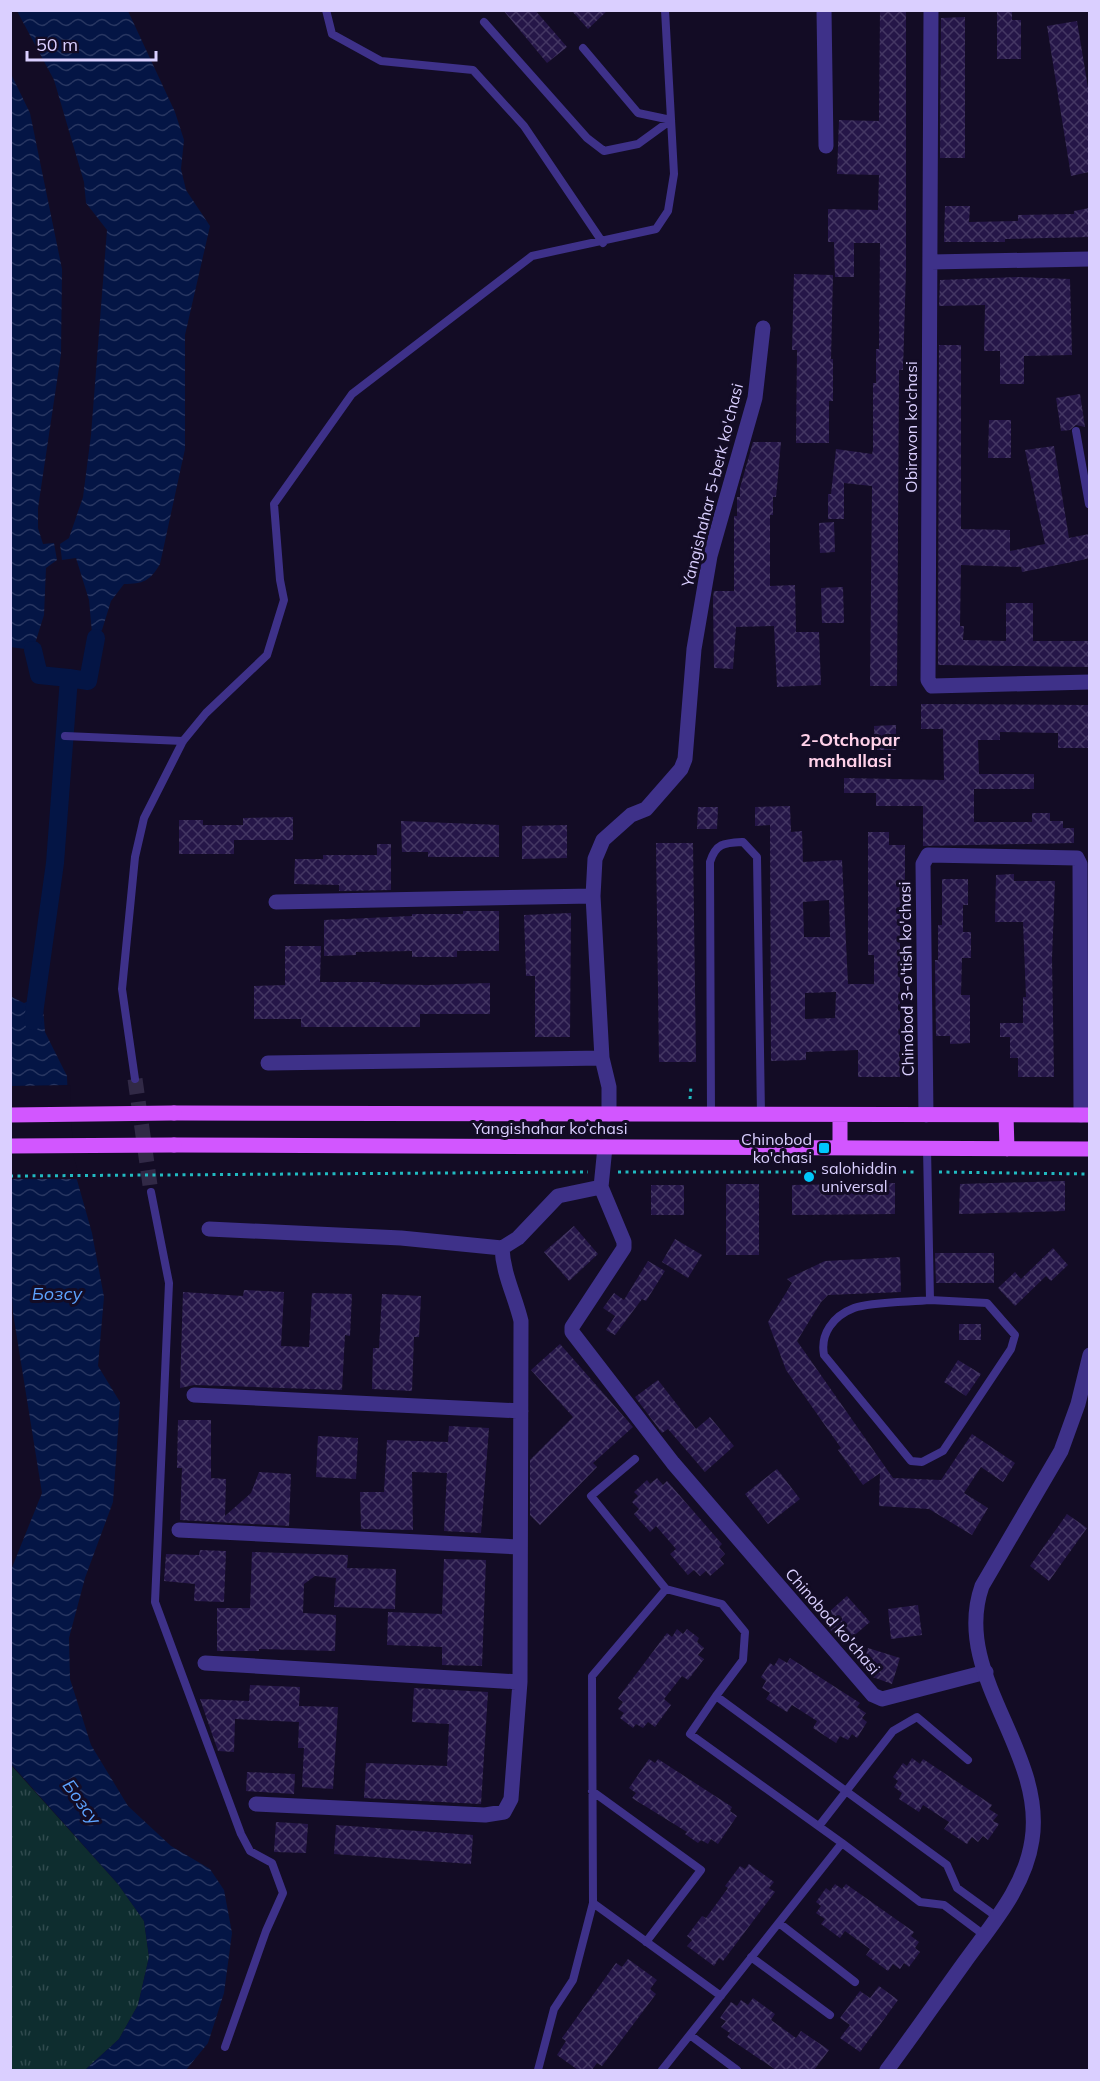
<svg xmlns="http://www.w3.org/2000/svg" width="1100" height="2081" font-family="Mulish,sans-serif">
  <defs>
    <pattern id="grass-tufts" width="24" height="20" patternUnits="userSpaceOnUse" patternTransform="scale(1.5)"><rect width="24" height="20" fill="#0e2d2f"/><path d="M3 7l-1-3M5 7V3M7 7l1-3M15 17l-1-3M17 17v-4M19 17l1-3" fill="none" stroke="#304a4e"/></pattern>
    <pattern id="water-waves" width="16" height="10" patternUnits="userSpaceOnUse" patternTransform="scale(1.5)"><rect width="16" height="10" fill="#041545"/><path d="M0 5q4-4 8 0t8 0" fill="none" stroke="#283661"/></pattern>
    <pattern id="building-cross-hatch" width="8" height="8" patternUnits="userSpaceOnUse" patternTransform="scale(1.5)"><rect width="8" height="8" fill="#251648"/><path d="M0 0l8 8M0 8l8-8" fill="none" stroke="#443763"/></pattern>
  </defs>
  <rect width="100%" height="100%" fill="#130c25"/>
  <path fill="url(#grass-tufts)" d="M10,1764l108,120 26,37 5,36 -11,48 -19,34 -34,31h-74z"/>
  <path fill="url(#water-waves)" d="M17,11h111l47,101 9,28 -3,29 5,21 24,36 -25,109v114l-25,115c-10,17 -17,20 -36,20l-13,17 -9,29 -6,8 -4,-5 -3,-33 -13,-42 -14,2 -2,-16 9,-6 14,-41 8,-62 16,-205 -21,-27 -2,-21 -30,-102z
    M11,74l19,39 32,156 -1,85 -23,154v20l5,16 11,-1 3,17 -11,8 -2,47 -11,35 -23,-3z
    M10,996l14,7 18,-7 3,36 22,44 3,79 22,78 12,64 -6,69 22,36 -7,100 -28,76 -16,60 1,41 21,66 37,61 43,40 39,23 14,21 8,43 -8,60 -16,50 -22,27h-101l34,-31 19,-34 11,-48 -5,-36 -26,-37 -107,-120v-194l31,-77 -29,-180 -3,-49z"/>
  <path fill="#130c25" d="M70,1085l3,69 7,25h-70l1,-93z"/>
  <g fill="none" stroke-linecap="round" stroke-linejoin="round">
    <path stroke="#041545" stroke-width="18" d="M33,650l6,25 30,3
      M33,1021l22,-158 14,-185 19,3 8,-43"/>
  </g>
  <path fill="url(#building-cross-hatch)" fill-rule="evenodd" d="M503,10h32l32,37 -20,16z
    M571,10h37l-20,19z
    M880,10h26v260l-3,100h-4l-2,316h-27l2,-200 -28,-3v36h-16v-25h3l5,-45 36,5 1,-4v-67h3v-34h3l1,-106h-26v34h-19l-1,-35h-6v-33l50,1 1,-35 -42,-1 2,-54 40,1z
    M997,10h15v10h9v39h-24z
    M965,17v141h-25l1,-140z
    M1077,21l12,73v78l-18,4 -24,-150z
    M945,206h25l-1,16 49,-1v-6l56,-1v-3l15,-3v29l-84,2v3h-61z
    M794,274l39,1 -2,84h2v42h-4v42h-33l1,-93h-5z
    M1018,277l52,2 2,76 -48,1v28h-24v-33h-16l1,-46 -46,1 1,-26z
    M939,345h22v184l49,1v21l35,-7 -20,-94 29,-4 15,92 20,-4v24l-7,2 -60,12 -1,-5 -60,-2 -1,61h4l-1,14 43,1v-38h27v38h56v26l-151,-2z
    M1080,394l5,33 -9,-2 -6,5 -9,1 -5,-33z
    M989,420h22v38h-23z
    M753,442h28l-5,55h-3v18h-3v71l25,-1 1,47h23l2,53 -44,2 -3,-61 -38,1 -3,42 -19,-1 -1,-70 1,-7h20v-75h3v-19h3v-9z
    M834,522l1,30 -15,1 -1,-30z
    M843,587l1,36h-22l-1,-35z
    M921,704l168,1v43h-31v-15l-58,-1v8h-22l1,34h55v15h-60v33h58v-9h18v8h13v7h11v15l-151,3v-40h-47v-13h-32v-15l100,2 -1,-51h-22z
    M896,725v25h-21l-1,-24z
    M790,806l1,26 11,-1 1,31 39,-2 6,124h26v-29h-6v-123h21v13h16v92h-5v140h-42v-27l-52,2v8l-35,1 -1,-236 -15,1v-19zM829,900l1,37h-26l-1,-35zM836,992l-1,26 -30,1v-26z
    M698,807h20l-1,22h-20z
    M293,817v23h-59v14h-55v-34h24v5h40v-7z
    M401,821l98,4v32h-71v-5h-26z
    M567,825v33l-45,1v-33z
    M656,843h37l3,219h-37z
    M377,844h14v46l-52,1v-6l-45,-1 1,-25h28v-4h54z
    M1014,874v7h41l-3,77 2,119h-36v-19h-8v-21h-10v-14h23v-26h3l-3,-75h-28l1,-47z
    M942,879h26v26h-5v27h8v26h-9l-1,37h9v48l-20,1v-8h-14l-1,-76h3v-35h4z
    M463,911h36v40h-42v6h-45v-6l-56,1v3l-32,1v-36l88,-4v-2h51z
    M571,913l-1,124h-35v-61h-9l-2,-61z
    M285,946h36l-1,36h60v2l48,1 62,-2v31h-70v13h-119v-8h-47v-33l31,-1z
    M1065,1181v30l-106,3 1,-30z
    M895,1183v31l-103,1v-30z
    M726,1184h33v71h-33z
    M651,1185h33v30h-33z
    M574,1226l24,28 -29,27 -25,-29z
    M675,1239l27,16 -14,23 -26,-16z
    M1053,1248l15,17 -17,16 -5,-5 -31,30 -17,-18 17,-16 6,7z
    M935,1253h59v30h-58z
    M900,1257l1,35 -73,3 -7,7 -24,39 96,137 48,2 31,-46 43,29 -12,19 -22,-15 -17,26 24,15 -16,27 -43,-26 -50,-3 1,-33 -17,12 -25,-35 3,-2 -55,-78 -18,-48 24,-39 -5,-4 38,-18z
    M648,1261l17,10 -19,30 -4,-2 -27,36 -9,-5 9,-14 -12,-8 11,-15 10,7z
    M244,1290l40,2 -3,54 28,1 3,-54 40,1 -2,42 -5,-1 -3,55 -148,-5 -14,3 3,-96 60,4z
    M382,1294l39,2 -2,41h-5l-2,54 -40,-2 1,-41h6z
    M959,1324h22v16h-22z
    M560,1344l73,83 -40,36 4,4 -57,58 -10,-10v-55l43,-43 -42,-47z
    M958,1360l23,14 -15,22 -22,-14z
    M658,1380l38,49 14,-12 24,29 -29,26 -37,-43 -6,4 -27,-36z
    M178,1420h33v58l15,1 -1,37 26,-23 8,-21 32,2 -2,52 -109,-6 2,-52h-5z
    M449,1426l40,2 -8,105 -37,-2 3,-58 -35,-1 1,58 -52,-1 -1,-37h24l3,-52 61,2z
    M318,1436l40,2 -2,41 -40,-2z
    M777,1469l23,30 -32,25 -23,-30z
    M657,1478l6,7 4,-4 55,63 -3,3 6,7 -5,5 4,5 -14,12 -4,-5 -6,5 -6,-6 -6,5 -18,-21 6,-5 -20,-23 -6,6 -16,-18 5,-5 -7,-7 6,-6 -4,-4 13,-12 3,4z
    M1067,1514l20,14 -38,53 -19,-15z
    M200,1550l26,1 -2,51 -30,-1 1,-17 -31,-3 2,-27 33,1z
    M252,1552l96,3 -1,13 49,1 -1,40 -61,-2 2,-29 -21,-2 -11,8 -1,29 33,2 -1,36 -76,-2v2h-42v-43h33z
    M444,1559l42,1 -4,106 -40,-1v-18l-55,-2 1,-33 54,2z
    M847,1596l23,26 -27,23 -22,-26z
    M918,1605l4,30 -31,4 -3,-30z
    M677,1629l6,5 4,-5 12,9 -2,4 7,6 -6,7 6,4 -16,21 -6,-4 -18,23 7,6 -16,22 -7,-5 -5,6 -7,-4 -3,4 -13,-10 4,-5 -6,-4 5,-7 -5,-4 49,-65 5,4z
    M868,1648l32,10 -8,26 -22,-8 -8,-9z
    M779,1658l8,5 3,-5 70,45 -3,4 9,6 -4,5 5,4 -10,16 -5,-4 -4,6 -8,-4 -4,7 -23,-15 4,-7 -25,-16 -5,7 -21,-13 4,-6 -8,-5 4,-7 -5,-4 9,-14 4,3z
    M250,1685l50,2 -1,19 39,1 -5,82 -31,-2 2,-39h-6l1,-26 -64,-3 -1,33 -16,-1 -18,-52 49,2z
    M414,1688l74,4 -7,112 -117,-6 2,-35 81,3 2,-42 -37,-2z
    M912,1758l8,6 3,-5 69,46 -3,4 9,6 -5,6 6,3 -11,16 -5,-4 -5,6 -6,-5 -5,7 -23,-15 5,-7 -26,-17 -4,7 -20,-13 3,-6 -8,-6 4,-6 -5,-4 10,-14 4,3z
    M649,1759l6,4 3,-4 74,48 -2,4 7,5 -19,28 -7,-5 -3,5 -7,-4 -3,3 -13,-9 2,-2 -55,-34 4,-5 -7,-5z
    M247,1772l48,2 -1,20 -48,-3z
    M276,1822l32,2 -2,29 -32,-1z
    M336,1825l137,10 -2,29 -137,-10z
    M749,1864l25,18 -5,6 6,4 -52,69 -4,-3 -5,8 -27,-20 5,-6 -5,-4 15,-20 4,2 22,-30 -3,-2 15,-20 5,3z
    M835,1884l7,5 4,-5 68,48 -3,4 8,6 -4,6 5,4 -11,15 -5,-4 -4,6 -7,-5 -5,7 -22,-16 4,-6 -25,-18 -5,7 -19,-14 4,-5 -9,-6 5,-7 -5,-4 10,-14 4,3z
    M628,1959l29,21 -7,9 6,5 -54,72 -5,-3 -5,7h-14l-21,-15 9,-14 -4,-3 54,-75 6,4z
    M879,1986l19,14 -38,52 -20,-14 10,-13 -10,-7 20,-27 10,7z
    M753,1998l22,16 -4,6 25,18 5,-7 28,19 -15,20h-38l-49,-33 3,-4 -9,-6 5,-6 -6,-3 11,-16 6,4 4,-6 7,5z"/>
  <g fill="none" stroke-linecap="round" stroke-linejoin="round">
    <path stroke="#312946" stroke-width="15" stroke-dasharray="15 8" stroke-linecap="butt" d="M135,1079l16,113"/>
    <path stroke="#21bac1" stroke-width="3" stroke-dasharray="3 4.5" stroke-linecap="butt" d="M690,1099l1,-13
      M618,1172h297
      M939,1172l151,2
      M10,1176l578,-4"/>
    <path stroke="#3e3189" stroke-width="8" d="M326,10l6,24 49,27 92,9 51,56 79,117
      M484,22l103,116 17,13 34,-7 33,-24 -33,-7 -55,-65
      M1076,431l13,73
      M65,736l118,5
      M135,1079l-13,-90 13,-132 9,-39 39,-77 23,-28 61,-58 17,-55 -4,-20 -6,-76 78,-110 180,-138 124,-27 12,-18 6,-37 -9,-164
      M711,1114l-1,-252c6,-19 14,-19 33,-20l14,15 4,258
      M927,1148l3,152 57,3 28,32 -4,14 -68,102 -21,11 -11,-1 -87,-106c-4,-21 9,-39 30,-47 15,-6 57,-6 76,-8
      M151,1192l18,91 -14,319 86,232 9,17 22,12 11,30 -17,38 -41,116
      M666,1589l56,15 23,28 -2,28 -27,36
      M592,1791l109,79 -55,72
      M819,1826l74,-95 24,-14 51,43
      M593,1903l128,93
      M779,1923l76,59
      M984,1935l-40,-30 -24,-3 -78,-59 -152,-109 26,-38 231,169 10,23 40,29
      M751,1957l79,58
      M690,2035l47,35
      M538,2070l16,-61 19,-29 20,-77 -1,-227 74,-87 -75,-93 44,-37
      M662,2070l180,-227"/>
    <path stroke="#3e3189" stroke-width="15" d="M824,10l2,136
      M931,10l-3,670 4,6 158,-4
      M931,262l159,-3
      M276,902l317,-6
      M268,1063l334,-5
      M609,1114v-27l-7,-29 -9,-162 2,-37 8,-19 28,-25 15,-6 35,-40 4,-10 9,-110 16,-93 45,-158 8,-70
      M926,1115l-3,-251 5,-9 149,3 3,6 1,251
      M605,1147l-4,40 23,55v6l-52,79v5l101,131 200,232 9,4 104,-27
      M209,1229l192,9 101,10
      M194,1395l327,16
      M179,1530l341,17
      M205,1663l315,19
      M256,1804l229,11 19,-3 7,-13 9,-117 1,-361c-6,-25 -18,-47 -19,-73l16,-10 40,-42 43,-9"/>
    <path stroke="#3e3189" stroke-width="15" d="M887,2070c26,-35 51,-71 77,-107 27,-38 61,-75 68,-123 14,-89 -81,-166 -50,-254l79,-135 17,-47 12,-49"/>
    <path stroke="#d256ff" stroke-width="15" d="M174,1113l916,2
      M840,1115v33
      M1006,1115l1,34
      M174,1145l916,4"/>
    <path stroke="#d256ff" stroke-width="15" d="M10,1115l164,-2
      M10,1146l164,-1"/>
  </g>
  <g fill="#00c7fa" stroke="#130c25" stroke-width="2">
    <rect x="818" y="1142" width="12" height="12" rx="3"/>
    <circle cx="809" cy="1177" r="6"/>
  </g>
  <g text-anchor="middle" dominant-baseline="central" stroke-width="6" stroke-linejoin="round" paint-order="stroke">
    <g font-size="16" fill="#dacfff" stroke="#130c25">
      <text transform="translate(911 427) rotate(-90)">Obiravon ko'chasi</text>
      <text transform="translate(712 485) rotate(-76)">Yangishahar 5-berk ko'chasi</text>
      <text transform="translate(906 979) rotate(-91)">Chinobod 3-o'tish ko'chasi</text>
      <text x="550" y="1128">Yangishahar ko‘chasi</text>
      <text transform="translate(833 1621) rotate(49)">Chinobod ko'chasi</text>
    </g>
    <g font-size="16" fill="#dacfff" stroke="#130c25" text-anchor="end">
      <text x="812" y="1139">Chinobod<tspan x="812" dy="18">ko'chasi</tspan></text>
      <text x="821" y="1168" text-anchor="start">salohiddin<tspan x="821" dy="18">universal</tspan></text>
    </g>
    <g font-size="18" font-weight="bold" fill="#ffd1e9" stroke="#130c25">
      <text x="850" y="739">2-Otchopar<tspan x="850" dy="21">mahallasi</tspan></text>
    </g>
    <g font-size="18" font-style="italic" fill="#5da3ff" stroke="#130c25">
      <text x="57" y="1293">Бозсу</text>
      <text transform="translate(82 1802) rotate(54)">Бозсу</text>
    </g>
  </g>
  <rect width="1100" height="2081" fill="none" stroke="#dacfff" stroke-width="24"/>
  <path d="M27 51v9h129v-9" fill="none" stroke="#dacfff" stroke-width="3"/>
  <text x="36" y="51" font-size="18" fill="#dacfff" stroke="#130c25" stroke-width="4.5" paint-order="stroke">50 m</text>
</svg>
